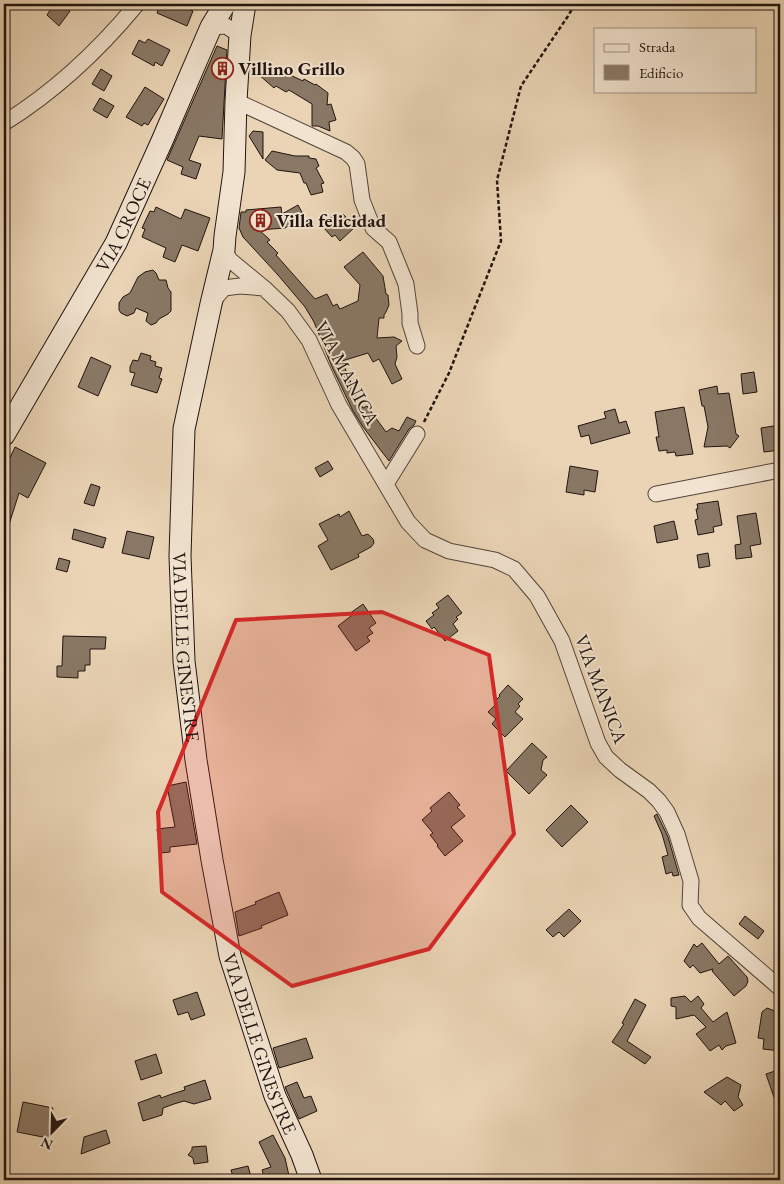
<svg xmlns="http://www.w3.org/2000/svg" width="784" height="1184" font-family="'EB Garamond',serif">
  <rect width="100%" height="100%" fill="#ead4b5"/>
  <filter id="stains"><feTurbulence type="fractalNoise" baseFrequency=".004" numOctaves="4"/><feColorMatrix values="0 0 0 0 .2 0 0 0 0 .09 0 0 0 0 .02 0 0 0 .5 -.17"/></filter>
  <radialGradient id="worn" r=".72"><stop offset=".6" stop-color="#630" stop-opacity="0"/><stop offset="1" stop-color="#630" stop-opacity=".3"/></radialGradient>
  <path fill="#897865" stroke="#20140f" d="M54,4h19l-4,6 1,1 -11,15 -12,-11z
    M161,4h14l18,7 -6,15 -30,-13z
    M148,39l22,11 -8,16 -7,-4 -1,4 -22,-12 7,-14 6,3z
    M217,46l10,4 -5,89 -23,-3 -10,24 12,4 -5,15 -15,-5 2,-7 -16,-7z
    M264,67l23,9 1,-2 15,7 1,-2 11,6 1,-1 12,9 -1,12 4,-1 5,16 -7,2 1,9 -12,-5h-6v-22l-23,-14 -3,2 -10,-6 -2,2 -16,-14z
    M101,69l11,7 -8,15 -12,-7z
    M145,87l19,12 -16,26 -4,-2 -2,3 -16,-9z
    M100,98l14,8 -7,12 -14,-8z
    M253,131l10,1v27l-14,-23z
    M272,151l23,5h14v2l7,1 3,7 -3,2 8,15 -3,1 2,8 -12,3 -5,-12h-2l-4,-10 -23,-3 -12,-10z
    M298,205l6,11 -19,12 -26,2 11,10 -3,2 11,11 -2,2 39,44 12,-5 6,12 4,-2 3,5 18,-8 2,-16 -16,-18 19,-15 20,24 3,18 2,1 1,10 -3,7 -2,3v3h-5l-2,20 17,-1 8,4 -6,5 1,11 -2,7 7,15 -10,5 -13,-25 -6,3 -5,-9 -26,8 12,29 -1,1 10,17 4,-2 19,26 6,-4 7,3 8,-14 9,4 -2,4 -5,4 -20,32 -26,-34 -10,-16 -21,-44 -18,-45 -9,-15 -27,-32 -35,-38 -4,-9 2,-16h5v-2l35,-3 1,7z
    M156,207l25,12 4,-10 25,9 -12,33 -16,-6 -7,17 -12,-5 3,-9 -24,-11 3,-8 -3,-1 8,-17 4,1z
    M335,214l4,4 4,-4 12,13 -15,14 -5,-6 -3,2 -9,-10 2,-2 -1,-1z
    M153,270l3,3 3,7h7l2,8 3,4v19l-3,3 -9,5 -3,4 -5,2 -5,-4 2,-8 -12,-5 -2,5 -7,3 -6,-3 -2,-3v-7l4,-6 7,-4 8,-16 7,-5z
    M141,353l10,3 -1,4 6,2 -1,4 7,2 -3,10 3,1 -5,14 -26,-8 4,-12 -5,-1v-5l3,-7 5,1z
    M91,357l20,9 -13,30 -20,-9z
    M754,372l3,20 -14,2 -2,-20z
    M717,386l1,8 11,-1 7,41 3,2 -9,12 -3,-2 -23,1 4,-20 -4,-21h-2l-3,-16z
    M684,407l9,47 -17,2 -1,-4 -8,1v-3l-8,1 -3,-14h3l-4,-25z
    M615,409l4,14 7,-2 4,12 -39,11 -2,-9 -8,2 -3,-11 28,-8 -2,-6z
    M780,425v25l-16,2 -3,-24z
    M15,447l31,16 -18,35 -9,-5 -13,41h-2v-74l4,2z
    M328,461l5,8 -13,8 -5,-9z
    M570,466l28,5 -3,21 -11,-2v5l-18,-3z
    M91,484l9,3 -6,19 -10,-3z
    M718,501l4,24 -9,2 1,5 -16,3 -3,-15 3,-1 -2,-10h2l-1,-5z
    M349,511l13,25 6,-2 5,5 1,4 -3,4 -13,7 1,3 -28,13 -13,-24 10,-6 -9,-16 20,-10 1,3z
    M756,513l5,31 -11,2 2,11 -16,2 -1,-14 6,-1 -4,-28z
    M674,521l4,18 -21,4 -3,-17z
    M74,529l32,9 -3,10 -31,-9z
    M127,531l27,6 -5,22 -27,-6z
    M708,553l2,13 -11,2 -2,-13z
    M59,558l11,3 -3,11 -11,-3z
    M448,595l14,18 -6,4 2,2 -5,5 5,7 -13,10 -11,-14 -2,2 -6,-8 8,-6 -2,-2 7,-5 -3,-4z
    M363,604l13,19 -7,5 4,5 -6,4 3,4 -14,10 -18,-25 13,-10 -2,-2z
    M63,636l43,1 -1,12h-15v16h-5v6h-7v7l-21,-1v-11h5z
    M508,685l15,14 -5,5 2,2 -5,6 8,7 -18,18 -13,-13 4,-5 -8,-7 8,-8 -2,-2 6,-6 -1,-1z
    M532,743l15,14 -4,3 -2,10 6,5 -18,19 -23,-23z
    M186,782l11,62 -27,3v5l-10,1 -3,-24 18,-2 -8,-41z
    M449,792l11,13 -3,2 8,9 -14,11 12,14 -18,15 -8,-10 1,-1 -8,-10 3,-2 -11,-13 10,-9 -2,-3z
    M571,805l17,17 -26,25 -16,-17z
    M657,814l11,23 11,38 -6,1 -1,-4 -6,2 -4,-17 6,-2 -6,-21 -8,-18z
    M279,892l9,23 -27,11 1,2 -23,8 -4,-24 21,-8 -1,-2z
    M569,909l12,12 -17,16 -5,-5 -6,5 -7,-7z
    M745,916l19,15 -6,8 -19,-15z
    M702,943l17,21 9,-8 19,21 1,4 -2,5 -12,10 -22,-25 1,-2 -13,4 -7,-8 -3,3 -6,-7 10,-17 3,3z
    M197,992l8,23 -14,5 -3,-8 -10,3 -5,-15z
    M685,996l6,6 7,-6 6,8 -3,4 12,14 14,-10 9,31 -10,3 -4,4 -3,-5 -9,6 -14,-17 10,-7 -12,-12 -18,4v-12l-5,-1v-8z
    M635,999l11,6 -19,36 24,16 -6,7 -33,-22 12,-18 -2,-1z
    M767,1008l13,5v38l-17,-2 1,-10 -6,-1 4,-26z
    M306,1038l7,20 -34,10 -6,-20z
    M156,1054l6,19 -21,7 -6,-19z
    M775,1071l3,8 2,-1 -1,34 -13,-38z
    M727,1077l14,8 -3,12 5,8 -9,6 -9,-10 -4,4 -17,-13z
    M205,1080l6,19 -17,5 -10,-3 -10,3 -11,4 -1,7 -19,6 -5,-18 22,-8 1,3 11,-4 13,-4 -1,-3z
    M297,1082l7,16 7,-2 6,15 -18,8 -14,-32z
    M23,1102l30,6 -5,30 -31,-6z
    M106,1130l4,13 -29,11 3,-17z
    M273,1135l12,23 5,22h-25l-3,-10 9,-3 -12,-25z
    M206,1146l2,16 -14,2 -1,-6 -5,-3 4,-5v-3z
    M248,1166l3,11 -17,3 -3,-10z"/>
  <g fill="none" stroke-linecap="round" stroke-linejoin="round">
    <defs>
      <path id="street" d="M211,27l15,-1 14,9
        M236,101l110,51 7,6 4,6 5,36 11,28 16,14 17,42 4,30v9l7,23
        M4,123c50,-31 95,-73 133,-119
        M224,250l6,10 34,28 24,23 21,29 30,65 69,117 17,18 24,11 46,9 19,9 23,27 25,45 36,102 8,14 14,13 29,21 10,10 8,11 10,22 14,47 -1,24 9,13 81,70
        M212,302l12,-14 16,-2 24,2
        M386,484l31,-50
        M656,494l124,-24"/>
      <g id="secondary">
        <path id="s1" d="M245,4l-5,31 -4,66 -2,71 -9,64 -1,14 -13,54 -27,125 -4,127 4,105 12,99 16,100 18,96 45,140 27,59 9,25"/>
        <path id="s2" d="M4,435l112,-192 46,-102 49,-114 14,-23"/>
      </g>
    </defs>
    <use href="#street" stroke="#524438" stroke-width="17"/>
    <use href="#secondary" stroke="#20140f" stroke-width="23"/>
    <path stroke="#20140f" stroke-width="2.5" stroke-dasharray="4 2.5" stroke-linecap="butt" d="M424,422l25,-49 52,-132 -4,-61 24,-94 47,-70 7,-12"/>
    <use href="#street" stroke="#f1e3cf" stroke-width="15"/>
    <use href="#secondary" stroke="#f1e3cf" stroke-width="21"/>
  </g>
  <path fill="#d62828" fill-opacity="0.2" stroke="#d62828" stroke-width="4" stroke-linejoin="round" d="M382,612l107,43 25,179 -85,115 -137,37 -130,-94 -4,-80 78,-192z"/>
  <defs>
    <symbol id="building-ring" viewBox="-11 -11 22 22"><circle r="9.5" fill="#f1e3cf" stroke="#8f2418" stroke-width="1.5"/><path d="M-4-6H4V6H1V3H-1V6H-4ZM-2.5-4.3h1.7v1.8h-1.7ZM.8-4.3h1.7v1.8H.8ZM-2.5-1h1.7V.8h-1.7ZM.8-1h1.7V.8H.8Z" fill="#8f2418"/></symbol>
  </defs>
  <g fill-rule="evenodd">
    <use href="#building-ring" x="210" y="56" width="25" height="25"/>
    <use href="#building-ring" x="248" y="208" width="25" height="25"/>
  </g>
  <g text-anchor="middle" dominant-baseline="central" stroke-width="4" stroke-linejoin="round" paint-order="stroke">
    <g font-size="19" font-weight="bold" fill="#20140f" stroke="#f1e3cf" text-anchor="start">
      <text x="238" y="68">Villino Grillo</text>
      <text x="276" y="220">Villa felicidad</text>
    </g>
    <g font-size="19" fill="#20140f" stroke="#f1e3cf">
      <text stroke="none"><textPath href="#s2" startOffset="242">VIA CROCE</textPath></text>
      <text transform="translate(347 373) rotate(62)">VIA MANICA</text>
      <text stroke="none"><textPath href="#s1" startOffset="649">VIA DELLE GINESTRE</textPath></text>
      <text transform="translate(601 689) rotate(69)">VIA MANICA</text>
      <text stroke="none"><textPath href="#s1" startOffset="1054">VIA DELLE GINESTRE</textPath></text>
    </g>
  </g>
  <rect width="784" height="1184" fill="none" stroke="#ead4b5" stroke-width="20"/>
  <rect x="5" y="5" width="774" height="1174" fill="none" stroke="#20140f" stroke-width="2.5"/>
  <rect x="10" y="10" width="764" height="1164" fill="none" stroke="#20140f"/>
  <rect x="594" y="28" width="162" height="65" fill="#f1e3cf" stroke="#9d9082"/>
  <rect x="604" y="44" width="25" height="8" fill="#f1e3cf" stroke="#9d9082"/>
  <text x="639" y="52" font-size="15" fill="#20140f">Strada</text>
  <rect x="604" y="65" width="25" height="15" fill="#897865" stroke="#9d9082"/>
  <text x="639" y="78" font-size="15" fill="#20140f">Edificio</text>
  <g transform="translate(52 1132) rotate(203)" stroke="#f1e3cf" stroke-width="4" paint-order="stroke">
  <path d="M0-4L9 19L0 12L-9 19Z" fill="#20140f"/>
  <text y="-8" font-size="14" font-weight="bold" text-anchor="middle" fill="#20140f">N</text>
  </g>
  <rect width="100%" height="100%" filter="url(#stains)"/>
  <rect width="100%" height="100%" fill="url(#worn)"/>
</svg>
